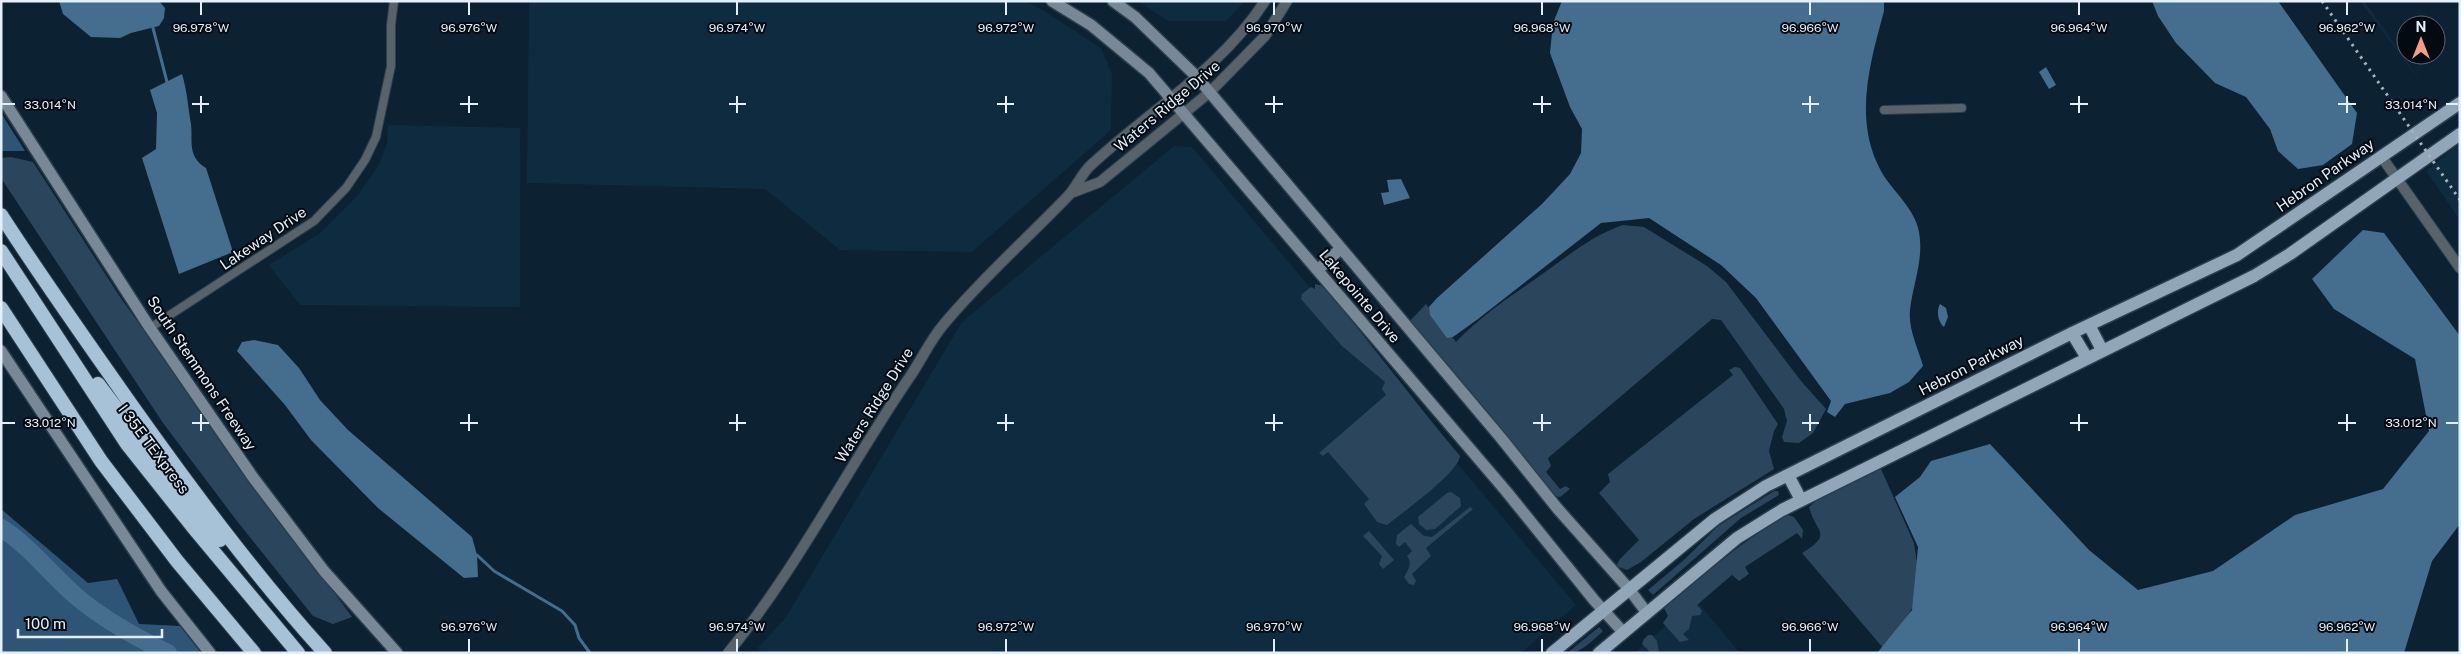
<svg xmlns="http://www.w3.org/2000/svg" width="2461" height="654" font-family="'Public Sans',sans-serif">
  <rect width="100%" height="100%" fill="#0c2131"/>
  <path fill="#0f2b40" d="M529,1h495l17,8 60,39 11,26 -1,56 -139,122 -132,-2 -75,-61 -238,-6z
    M1138,1h107l-19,20h-58z
    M2360,1h4l68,96z
    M388,125l132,3v179l-220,-2 -31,-40 51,-32 38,-38 20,-29 9,-22z
    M2458,145l2,2v73l-34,-49z
    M1174,146l18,1 384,458 -55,48h-758l-5,-5 28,-31 176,-295z
    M1696,600l44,53h-106z"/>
  <path fill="#2b465c" d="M11,157l22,5 89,138 230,317 -19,7 -20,-8 -76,-95 -74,-98 -162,-245v-20z
    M1623,225l21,2 63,39 19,16 75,99 25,28 -13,24 -14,10 -15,-1 -2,-5 5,-16 -3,-12 -63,-89 -9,-1 -164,139 3,8 -5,6 14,17 6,-3 4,3 -10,8 -5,-1 -146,-174 17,-18 30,38c27,-28 54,-45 85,-67 26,-18 51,-40 82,-50z
    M1315,284l8,2c47,56 90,114 137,170 -1,16 -58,57 -73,69l-10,-3 -13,-18 5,-5 -41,-47 -5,4 -4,-3 67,-58 -4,-6 3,-7 -43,-36 -41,-47 1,-5 9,-7 4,2z
    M1735,367l5,1 38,56 -4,7 -5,20 5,18 -80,50 -53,43 -14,8 -11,-4 4,-7 19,-19 -40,-47 11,-11 -2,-8 125,-99 -4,-5z
    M1881,469l33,74 4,27 -3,33 -15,26 -16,20 -82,-96c32,-20 14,-19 7,-46l8,-7z
    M1774,491h4l1,4 -38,23 -88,77 -5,-5 37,-31 33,-33z
    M1451,492l9,6 1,8 -26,23 -9,1 -7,-6 -1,-7 29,-24z
    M1470,507l3,2 -47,39 5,8 -19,18 4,7 -2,4 -5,-1 -5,-7c4,-7 9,-14 3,-21l5,-5 -7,-9 -6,5 -3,-3 1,-9 14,-11 13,12 8,1z
    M1788,515l6,2 9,13 -1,9 -5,-6 -52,34 4,7 -10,7 -7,-6 -35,30 5,6 -2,4 -8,1 -3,13 -6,5 6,6 -9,2 -17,-19 5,-7 -4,-8c41,-33 78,-68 124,-93z
    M1369,531l25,29 -11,9 -4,-5 3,-8 -19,-20z
    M1599,627l4,4 -2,2c-11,9 -19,20 -34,20z
    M1648,635h4l5,6 2,12h-8l-9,-9 2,-5z"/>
  <path fill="#2e5575" d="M1,113l24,38h-24z
    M1,509l87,74 29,-4 22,45 41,2 21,27h-200z"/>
  <path fill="#456d8e" d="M59,1h100l6,7 -1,10 -5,8 -28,7 -11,5 -29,-1 -28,-23z
    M1562,1h322v10c-14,52 -31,109 -3,160 11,20 34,37 38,61 5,28 -6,51 -9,78 -2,19 8,38 13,56l-14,16 -19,11 -45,11 -10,13 -8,-5 4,-11 -75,-103 -35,-33 -72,-47 -48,5 -123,96 -25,18 -6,1 -17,-23 -1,-8 8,-9 105,-94 28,-30 11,-21 1,-24 -12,-22 -20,-54 3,-30z
    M2152,1h126l79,112 -5,31 -29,21 -25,4 -20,-18 -8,-22 -24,-32 -31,-14 -39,-40 -18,-27z
    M2046,67l10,18 -7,4 -10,-17z
    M182,74c5,16 6,33 9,50 2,18 -4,32 15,44l27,84 -54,22 -37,-116 14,-9 1,-36 -7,-23z
    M1401,179l9,19 -26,7 -3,-12 8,-1 -2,-12z
    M2363,230l21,3 76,103v188l-28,37 -28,92h-527l35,-43 6,-63 -23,-50 25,-20 11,-16 59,-17 99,106 49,40 75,-19 82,-56 88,-26 46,-58 -14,-72 -81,-50 -22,-30z
    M1940,304l6,4 2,9 -4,10c-6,-5 -8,-16 -4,-23z
    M254,340l24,5 21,23 21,32 28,30 124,107 5,18 1,22 -14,1 -86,-70 -67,-68 -26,-35 -48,-54 5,-9z"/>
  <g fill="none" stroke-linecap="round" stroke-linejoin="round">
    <path stroke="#456d8e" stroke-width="3" d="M153,28l14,54
      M477,555l17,16 68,40 13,14 4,13 11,15"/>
    <path stroke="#456d8e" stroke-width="18" d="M1,528c29,18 50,47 76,69 26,22 60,41 91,56"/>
    <defs>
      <path id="minor" d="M1884,110l78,-2
        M150,328l164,-107 32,-33 19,-28 11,-23 15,-71v-41l3,-24"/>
      <path id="tertiary" d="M2381,156l79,112
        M1071,193l29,-11 110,-90 55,-56 22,-35
        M728,653c70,-86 119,-184 181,-275 12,-17 21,-38 35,-54 38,-46 83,-85 125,-129 8,-9 13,-22 22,-30 58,-54 131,-97 174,-164"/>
      <path id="secondary" d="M1052,1l39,24 58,48 357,418 88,109 29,32
        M1113,1l22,16 61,59 305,362 56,70 72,81 18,24
        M1,96l149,232 102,148 72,95 73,82
        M1318,270l23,-22
        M1,351l160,240 49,62"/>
      <path id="primary" d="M2089,325l13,25
        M2072,333l15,25
        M1788,475l13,25
        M1552,653l163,-134 51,-33 306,-153 165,-78 223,-152
        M1599,653l138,-115 45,-28 472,-234 36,-22 170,-120"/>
      <path id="motorway" d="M1,215c40,62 82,121 124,181 63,89 127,176 200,257
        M1,251l126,193 66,83 105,126
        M1,308l100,153 76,100 77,92
        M98,384l102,135 20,21"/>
    </defs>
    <use href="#minor" stroke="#2a3e4d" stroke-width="10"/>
    <use href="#tertiary" stroke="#2a3e4d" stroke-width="12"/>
    <use href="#secondary" stroke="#2a3e4d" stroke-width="14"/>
    <use href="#primary" stroke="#2a3e4d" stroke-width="15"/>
    <use href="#motorway" stroke="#2a3e4d" stroke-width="16"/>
    <use href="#minor" stroke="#58626b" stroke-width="8"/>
    <use href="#tertiary" stroke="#58626b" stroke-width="10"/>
    <use href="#secondary" stroke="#788896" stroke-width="11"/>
    <use href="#primary" stroke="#91a6b8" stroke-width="12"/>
    <use href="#motorway" stroke="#a7c1d7" stroke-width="14"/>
    <path stroke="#a4b4c0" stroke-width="3" stroke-dasharray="2.5 5" stroke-linecap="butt" d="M2322,1l138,199"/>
  </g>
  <path fill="none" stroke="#e3f0fb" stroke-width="2" d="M201,2v13M469,2v13M737,2v13M1006,2v13M1274,2v13M1542,2v13M1810,2v13M2079,2v13M2347,2v13M201,96v17M469,96v17M737,96v17M1006,96v17M1274,96v17M1542,96v17M1810,96v17M2079,96v17M2347,96v17M2,104h13M192,104h17M460,104h18M729,104h17M997,104h17M1265,104h18M1533,104h18M1802,104h17M2070,104h18M2338,104h18M2446,104h12M201,414v17M469,414v17M737,414v17M1006,414v17M1274,414v17M1542,414v17M1810,414v17M2079,414v17M2347,414v17M2,423h13M192,423h17M460,423h18M729,423h17M997,423h17M1265,423h18M1533,423h18M1802,423h17M2070,423h18M2338,423h18M2446,423h12M469,639v13M737,639v13M1006,639v13M1274,639v13M1542,639v13M1810,639v13M2079,639v13M2347,639v13"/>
  <g text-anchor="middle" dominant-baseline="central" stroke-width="4" stroke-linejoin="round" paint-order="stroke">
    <g font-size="15" fill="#e3f0fb" stroke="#030a11">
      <text transform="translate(1167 106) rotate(-40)">Waters Ridge Drive</text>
      <text transform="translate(2325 175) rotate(-35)">Hebron Parkway</text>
      <text transform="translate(263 238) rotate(-34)">Lakeway Drive</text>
      <text transform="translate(1360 296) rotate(50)">Lakepointe Drive</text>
      <text transform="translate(1971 365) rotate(-27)">Hebron Parkway</text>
      <text transform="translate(202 373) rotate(56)">South Stemmons Freeway</text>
      <text transform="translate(874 405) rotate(-58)">Waters Ridge Drive</text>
      <text transform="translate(154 449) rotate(53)">I 35E TEXpress</text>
    </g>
  </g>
  <g font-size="12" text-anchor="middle" fill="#e3f0fb" stroke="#030a11" stroke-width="4" stroke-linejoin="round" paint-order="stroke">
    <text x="201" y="32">96.978°W</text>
    <text x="469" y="32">96.976°W</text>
    <text x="737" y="32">96.974°W</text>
    <text x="1006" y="32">96.972°W</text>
    <text x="1274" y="32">96.970°W</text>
    <text x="1542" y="32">96.968°W</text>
    <text x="1810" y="32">96.966°W</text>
    <text x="2079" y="32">96.964°W</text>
    <text x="2347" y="32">96.962°W</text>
    <text x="50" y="109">33.014°N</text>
    <text x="2411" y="109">33.014°N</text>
    <text x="50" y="427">33.012°N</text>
    <text x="2411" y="427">33.012°N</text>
    <text x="469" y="631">96.976°W</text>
    <text x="737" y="631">96.974°W</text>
    <text x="1006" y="631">96.972°W</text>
    <text x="1274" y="631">96.970°W</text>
    <text x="1542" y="631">96.968°W</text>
    <text x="1810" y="631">96.966°W</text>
    <text x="2079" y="631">96.964°W</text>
    <text x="2347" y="631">96.962°W</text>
  </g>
  <rect width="2461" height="654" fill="none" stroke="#e3f0fb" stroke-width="5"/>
  <g transform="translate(2421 40)"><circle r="24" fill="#030a11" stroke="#5d666f"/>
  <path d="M0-4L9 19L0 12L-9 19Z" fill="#f49e88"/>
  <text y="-8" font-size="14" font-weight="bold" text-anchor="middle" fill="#e3f0fb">N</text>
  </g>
  <path d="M18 629v8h144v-8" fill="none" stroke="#e3f0fb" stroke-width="2.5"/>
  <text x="25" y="629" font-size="15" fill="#e3f0fb" stroke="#030a11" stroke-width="4" paint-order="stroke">100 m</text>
</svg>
